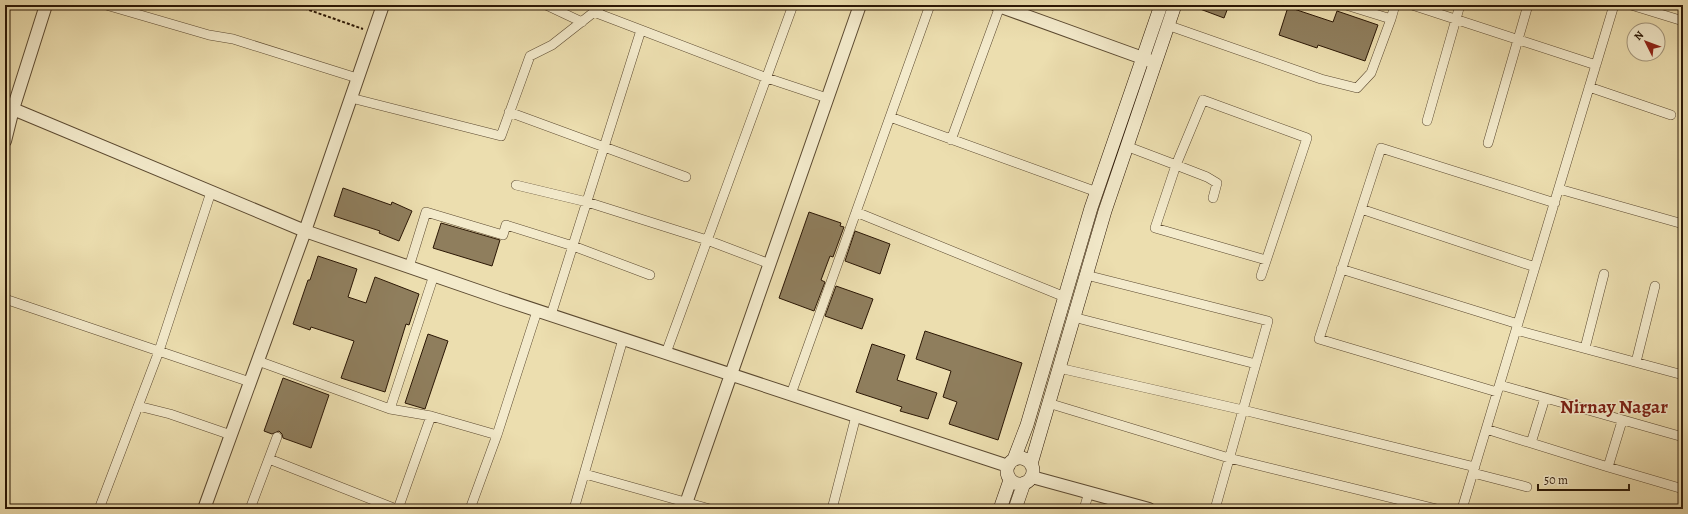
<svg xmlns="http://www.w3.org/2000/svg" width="1688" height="514" font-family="Alegreya,serif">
  <rect width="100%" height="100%" fill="#ecdeaf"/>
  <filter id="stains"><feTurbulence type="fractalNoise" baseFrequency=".005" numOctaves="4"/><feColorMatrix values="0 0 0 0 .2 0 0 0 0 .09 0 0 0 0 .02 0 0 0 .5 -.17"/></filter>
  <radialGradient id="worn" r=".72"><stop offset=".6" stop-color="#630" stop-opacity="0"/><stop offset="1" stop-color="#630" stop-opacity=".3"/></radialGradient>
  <path fill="#8f7e5d" stroke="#2b1705" d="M1192,5h37l-5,13 -32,-12z
    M1288,7l45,15 4,-11 41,14 -13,36 -47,-16 -1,3 -38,-13z
    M343,188l48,17 1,-3 20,9 -13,30 -20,-8 1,-2 -46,-15z
    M809,212l32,11 -1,3 4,1 -11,30 -3,-1 -9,24 4,2 -11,29 -35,-13z
    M441,223l59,17 -8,26 -59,-18z
    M855,231l35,13 -10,30 -35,-13z
    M318,256l39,13 -9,28 18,6 9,-26 44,17 -10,31 -3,-1 -21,68 -44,-14 13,-37 -43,-14 -1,3 -17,-6 15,-44h2z
    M836,286l37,13 -11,30 -37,-13z
    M925,331l97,32 -24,77 -49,-16 8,-22 -14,-5 8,-26 -35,-12z
    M428,334l20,7 -23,68 -20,-6z
    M872,344l33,11 -8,25 40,13 -9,26 -28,-8 2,-4 -46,-15z
    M283,378l46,17 -18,53 -28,-10 -1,-4 -3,-3 -7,3 -8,-3z"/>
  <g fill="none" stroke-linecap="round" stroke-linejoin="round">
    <defs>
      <path id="minor" d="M106,5l103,30 24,4 124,39
        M546,5l36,17
        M1346,5l45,14
        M1412,5l184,60
        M1631,5l52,16
        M594,12l173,66 60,20
        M1019,13l3,-8
        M1167,25l154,54 36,9 14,-15 20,-54 4,-14
        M1589,87l82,28
        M351,98l150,38 29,-80 22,-11 51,-40
        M509,112l177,65
        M890,117l207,75
        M1427,121l33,-116
        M951,140l49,-134
        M1488,143l40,-138
        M1126,146l50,19 27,-65 104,38 -46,138
        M516,185l71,17 120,38 63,24
        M1559,189l124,35
        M1213,198l4,-15 -10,-6 -31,-12 -21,63 111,32
        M1361,209l174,58
        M856,212l209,85
        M409,267l17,-55 77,23 3,-10 67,21 77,29
        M1341,269l177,55
        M1086,275l182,46 -53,188
        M5,299l245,83
        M551,315l90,-285
        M1073,317l183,47
        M1516,330l167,45
        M1585,348l19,-74
        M666,353l127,-348
        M258,361l132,48 44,-134
        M1636,362l19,-76
        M1059,368l184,42 232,57
        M1500,385l183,52
        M1497,392l-178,-53 62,-191 174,55
        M791,394l139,-389
        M1048,403l181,55 208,51
        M138,406l32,8 61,21
        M390,409l41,7 66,19
        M1486,429l122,38 14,-46
        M1531,443l14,-45
        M269,459l127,50
        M1608,467l75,22
        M1473,473l54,14
        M585,474l125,35
        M99,509l60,-158 52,-159
        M250,509l27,-72
        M398,509l33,-93
        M470,509l27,-74 40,-124
        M574,509l49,-170
        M832,509l24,-93
        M1084,509l5,-17
        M1462,509l152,-504"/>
      <path id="tertiary" d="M996,5l155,56
        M13,109l292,122 197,68 506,167
        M5,141l8,-32 33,-104
        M1032,477l117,32
        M204,509l101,-278 78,-226
        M684,509l176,-504"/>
      <path id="secondary" d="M1007 471a13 13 0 1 1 26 0a13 13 0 1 1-26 0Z
        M1014,459l13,-34 64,-217 70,-203
        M1031,464l74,-253 70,-206
        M1000,509l10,-29
        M1015,509l9,-26"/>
    </defs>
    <use href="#minor" stroke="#5b4930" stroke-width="10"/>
    <use href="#tertiary" stroke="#5b4930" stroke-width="14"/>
    <use href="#secondary" stroke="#2b1705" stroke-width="14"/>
    <path stroke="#2b1705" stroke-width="2" stroke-dasharray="3 2" stroke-linecap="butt" d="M295,5l68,24"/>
    <use href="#minor" stroke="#f3eacb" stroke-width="9"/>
    <use href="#tertiary" stroke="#f3eacb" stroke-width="12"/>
    <use href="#secondary" stroke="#f3eacb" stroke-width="13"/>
    <defs>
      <path id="rail" d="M5,8l1,-3"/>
    </defs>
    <use href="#rail" stroke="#2b1705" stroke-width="4.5"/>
    <use href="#rail" stroke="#f3eacb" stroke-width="3" stroke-dasharray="9" stroke-linecap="butt"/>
  </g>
  <g text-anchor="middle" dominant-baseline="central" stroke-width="3" stroke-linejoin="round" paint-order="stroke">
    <g font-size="19" font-weight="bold" fill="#7a1f14" stroke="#f3eacb">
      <text x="1614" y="407">Nirnay Nagar</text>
    </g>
  </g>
  <rect width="1688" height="514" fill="none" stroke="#ecdeaf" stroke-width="20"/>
  <rect x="6" y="6" width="1676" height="502" fill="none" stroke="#2b1705" stroke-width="2"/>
  <rect x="10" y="10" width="1668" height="494" fill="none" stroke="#2b1705"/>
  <g transform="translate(1646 42) rotate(312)"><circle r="19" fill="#f3eacb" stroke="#a3967c"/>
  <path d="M0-3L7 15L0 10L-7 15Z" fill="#8f2418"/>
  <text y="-6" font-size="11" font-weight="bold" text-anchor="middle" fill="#2b1705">N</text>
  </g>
  <path d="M1538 484v6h91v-6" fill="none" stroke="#2b1705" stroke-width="2"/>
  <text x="1544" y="484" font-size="12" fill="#2b1705" stroke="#f3eacb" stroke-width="3" paint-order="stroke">50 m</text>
  <rect width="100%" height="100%" filter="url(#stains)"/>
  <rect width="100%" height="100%" fill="url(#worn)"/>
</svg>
